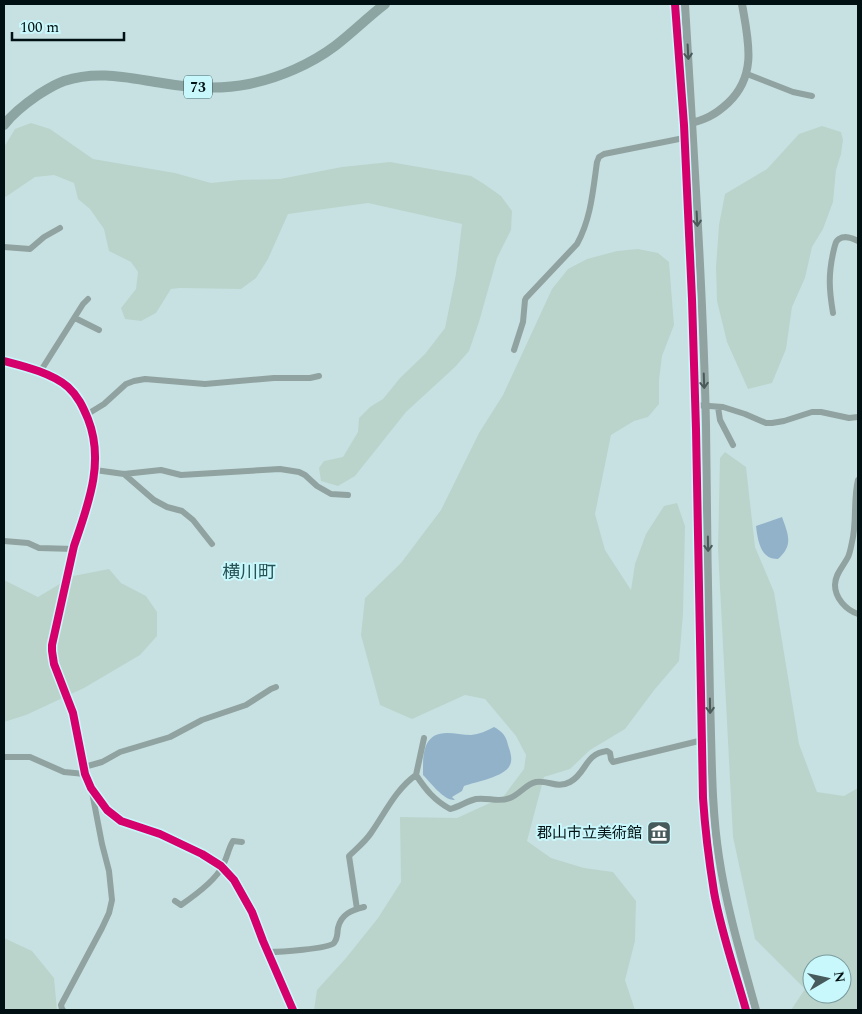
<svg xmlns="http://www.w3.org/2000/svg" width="862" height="1014" font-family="Spectral,'Noto Sans JP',serif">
  <rect width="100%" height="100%" fill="#c7e1e3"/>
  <path fill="#bad4cb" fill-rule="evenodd" d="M31,123l19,6 43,30 82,14 36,10 28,-3 41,-1 62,-12 48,-5 81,14 13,8 17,12 11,15 -1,19 -14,28 -18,64 -10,29 -14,16 -49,45 -51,64 -17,10 -17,-5 -2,-13 5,-7 19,-4 15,-25 1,-14 11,-11 13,-8 17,-21 25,-24 20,-26 11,-54 6,-50 -94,-21 -80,11 -20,45 -12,19 -15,11 -61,-1 -9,1 -15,24 -15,8 -16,-2 -4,-11 15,-19 2,-17 -7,-10 -22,-11 -5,-22 -14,-20 -12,-10 -4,-16 -20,-8 -19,2 -31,21v-51l11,-18z
    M822,126l19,6 2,8 -2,14 -5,16 -3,32 -10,27 -11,18 -7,31 -13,29 -6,42 -14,34 -24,6 -21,-47 -10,-41 -1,-34 3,-42 6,-31 42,-25 32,-35z
    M638,249l20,4 11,9 5,63 -12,31 -3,24v24l-11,13 -14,4 -23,14 -16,79 10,36 26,40 4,-26 11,-30 18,-28 13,-3 8,23 -2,88 -4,47 -24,28 -30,40 -35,21 -20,19 -26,8 -17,64 24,17 33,10 29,4 23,29 -1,40 -10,39 10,30h-321l3,-20 29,-32 32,-40 23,-36 -1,-65 57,1 46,-21 21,-28 2,-14 -10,-19 -31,-37 -20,-4 -53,24 -32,-14 -19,-70 4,-37 36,-35 40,-53 38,-77 24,-38 49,-106 16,-20 19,-10 30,-8z
    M725,452l21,15 9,80 19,45 25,152 18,48 27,4 14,-8v222h-67l14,-21 -50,-50 -22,-102 -15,-288 2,-91zM812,964h30v30h-30z
    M109,569l12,14 25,13 11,16v24l-17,19 -56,33 -58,27 -22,7v-142l34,17 35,-21z
    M4,938l28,13 22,27 3,32h-53z"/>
  <path fill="#92b2ca" d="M782,517c6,17 12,28 -4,42 -4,0 -9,-1 -12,-4 -7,-6 -9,-20 -10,-29z
    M494,727c9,5 12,9 14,18 2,6 5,14 2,20 -5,12 -35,17 -46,21l-2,5 -10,6 3,3c-11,1 -24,-17 -32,-25 0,-19 -1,-42 24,-42 8,0 16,2 24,2 8,-1 16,-4 23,-8z"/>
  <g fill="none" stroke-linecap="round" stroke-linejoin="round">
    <path stroke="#91a3a0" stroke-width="6" d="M747,74l46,18 19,4
      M4,247l26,2 14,-12 16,-9
      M833,313c-4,-24 -5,-39 1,-64 1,-3 1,-8 5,-10 6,-4 13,-1 19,2
      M75,318l24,12
      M514,350l9,-28 2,-22 1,-2 51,-54c14,-25 16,-54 20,-82l2,-5 5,-3 80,-16
      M4,361c19,5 48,12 64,26 10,9 15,20 20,32 17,43 0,86 -14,127l-22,99v6l2,13 19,49 12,61 6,14 16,22 14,11 39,13 42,20 19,12 13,14 18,32 11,29 30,69
      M40,372l43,-68 5,-5
      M695,405l28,2 22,7 21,9h6l12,-2 28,-9h9l28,6 9,-1
      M718,407l2,13 13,25
      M86,415l18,-11 22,-20 8,-3 11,-2 60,5 69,-6h36l9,-2
      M95,470l29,4 37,-4 20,5 99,-6 19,3 6,3 12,11 14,8 17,1
      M124,474l30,26 13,7 15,4 11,9 19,24
      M858,480c-5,20 -1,42 -6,62 -1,5 -2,11 -4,15 -5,10 -13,17 -13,28 0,13 11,25 23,29
      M4,541l24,2 11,5 35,1
      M4,757h26l34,15 21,2
      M84,767l18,-5 18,-10 50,-15 32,-17 44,-15 25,-16 5,-2
      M416,775c10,15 18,25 34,34 9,-2 17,-8 26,-10 11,-2 23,4 34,-1 10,-4 16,-14 26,-16 13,-2 21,7 34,0 17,-9 14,-28 37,-31l3,2 1,6 2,3 98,-24
      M175,901l6,4c13,-9 34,-24 41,-38 5,-8 6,-18 11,-26l9,1
      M357,909l-8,-53c7,-7 16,-14 22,-23 14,-20 25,-44 45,-58l8,-37
      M268,952c11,0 60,-3 66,-9 4,-5 3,-9 4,-15 3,-14 14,-18 26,-21
      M63,1010l-1,-1 -1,-4 41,-77 7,-15 3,-13 -3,-29 -7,-27 -10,-52"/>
    <path stroke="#91a3a0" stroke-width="8" d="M675,4l9,121 8,174 4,130 7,369c2,31 6,63 11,94 7,40 21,79 32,118
      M685,4c8,140 18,281 21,421 1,92 2,183 4,275 2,52 1,105 9,157 8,53 23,102 37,153
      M687,124c18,-4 28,-9 41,-21 30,-28 20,-64 14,-99"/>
    <path stroke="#8ca5a2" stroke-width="10" d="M4,125c9,-12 21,-21 34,-30 8,-5 17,-11 26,-14 34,-11 64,-3 98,2 29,5 58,7 87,1 30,-6 62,-20 86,-38 17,-13 33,-29 50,-42"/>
    <defs>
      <path id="cycleway" d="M675,4l9,121 8,174 4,130 7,369c2,31 6,63 11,94 7,40 21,79 32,118
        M4,361c19,5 48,12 64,26 10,9 15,20 20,32 17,43 0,86 -14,127l-22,99v6l2,13 19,49 12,61 6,14 16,22 14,11 39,13 42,20 19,12 13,14 18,32 11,29 30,69"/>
    </defs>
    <use href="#cycleway" stroke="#c9f8fc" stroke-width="11"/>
    <use href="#cycleway" stroke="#d6006c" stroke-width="8"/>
  </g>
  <defs><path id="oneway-shaft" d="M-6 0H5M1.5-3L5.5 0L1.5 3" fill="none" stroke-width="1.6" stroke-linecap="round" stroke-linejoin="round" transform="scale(1.25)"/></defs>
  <g stroke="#495a59">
    <use href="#oneway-shaft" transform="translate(688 52) rotate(87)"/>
    <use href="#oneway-shaft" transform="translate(697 219) rotate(87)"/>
    <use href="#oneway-shaft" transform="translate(704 381) rotate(88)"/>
    <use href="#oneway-shaft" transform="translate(708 544) rotate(89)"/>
    <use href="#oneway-shaft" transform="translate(710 706) rotate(89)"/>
  </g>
  <defs>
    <symbol id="museum-square" viewBox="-11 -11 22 22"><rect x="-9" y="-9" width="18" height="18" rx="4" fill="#46595b" stroke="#c9f8fc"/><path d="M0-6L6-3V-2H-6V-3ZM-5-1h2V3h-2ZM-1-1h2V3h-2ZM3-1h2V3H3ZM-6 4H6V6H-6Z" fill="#fff"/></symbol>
  </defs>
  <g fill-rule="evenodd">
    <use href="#museum-square" x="645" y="819" width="28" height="28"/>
  </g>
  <g text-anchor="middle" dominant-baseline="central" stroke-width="4" stroke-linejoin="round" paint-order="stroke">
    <rect fill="#c9f8fc" stroke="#3d5658" stroke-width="1" x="184" y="75.5" width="28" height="23" rx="4"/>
    <g font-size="14" font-weight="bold" fill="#011012">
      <text x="198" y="87">73</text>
    </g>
    <g font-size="15" fill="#011012" stroke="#c9f8fc" text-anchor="end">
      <text x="642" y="833">郡山市立美術館</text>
    </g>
    <g font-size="18" fill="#265255" stroke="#c9f8fc">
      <text x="249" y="572">横川町</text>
    </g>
  </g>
  <rect width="862" height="1014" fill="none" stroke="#011012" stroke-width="10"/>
  <g transform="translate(827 979) rotate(81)"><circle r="24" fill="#c9f8fc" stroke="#799b9e"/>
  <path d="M0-4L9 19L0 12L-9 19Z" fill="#46595b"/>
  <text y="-8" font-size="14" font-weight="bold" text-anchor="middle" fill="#011012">N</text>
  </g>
  <path d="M12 32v8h112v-8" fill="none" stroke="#011012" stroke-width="2.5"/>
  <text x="20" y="32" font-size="15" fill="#011012" stroke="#c9f8fc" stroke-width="4" paint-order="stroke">100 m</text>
</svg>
